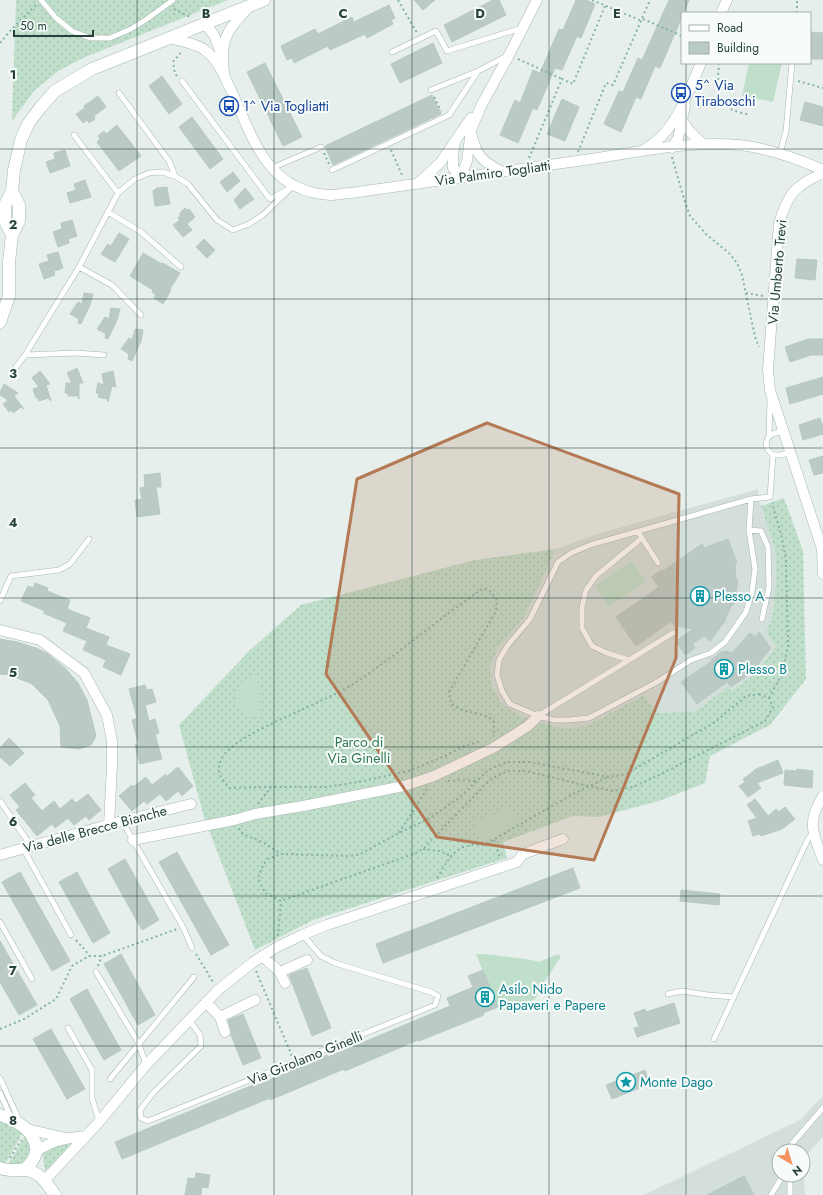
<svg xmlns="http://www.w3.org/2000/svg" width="823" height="1195" font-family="Jost,sans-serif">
  <defs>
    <pattern id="grass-dots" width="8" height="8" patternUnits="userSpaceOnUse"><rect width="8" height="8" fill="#bfdfcb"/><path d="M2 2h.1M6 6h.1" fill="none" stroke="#a4c1af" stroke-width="1.8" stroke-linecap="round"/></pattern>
  </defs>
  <rect width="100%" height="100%" fill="#e6efec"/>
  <path fill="#d4dfdb" d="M758,489l3,17 14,44 1,29 -3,35 -7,18 10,15 -22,28 -23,16 -3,-3 -32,23 -40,2 -12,-18 -56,30 -17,3 -14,-1 -39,-12 -17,-12 -10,-20 -1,-17 8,-18 26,-31 32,-68 41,-15z
    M823,1096v41l-20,21v-7h-24v24h24v-12l2,32h-161l156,-75z"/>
  <path fill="url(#grass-dots)" d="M16,0h212l-145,58 -25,13 -24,20 -22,30z
    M784,498l19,53 3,128 -36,46 -60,31 -5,27 -46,18 -60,16 -26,-1 -70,26 4,16 -194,62 -58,30 -51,-133 -25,-92 71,-75 51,-45 174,-45 81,-11 -32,68 -26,31 -8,18 1,17 10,20 17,12 39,12 14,1 17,-3 56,-30 12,18 40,-2 32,-24 3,4 23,-16 22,-28 -10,-15 7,-18 3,-35 -1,-29 -14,-44z
    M0,1119l23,13 -18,32 -5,-2z
    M26,1134l6,9 -4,19 -20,3z
    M72,1144l-27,28 -3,-21 12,-6z"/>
  <path fill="#bfdfcb" d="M749,63h33l-9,39 -31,-6z
    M631,561l15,20 -37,26 -14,-21z
    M258,674l3,43c-6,0 -16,-1 -20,-7 -9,-10 -4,-27 8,-33 3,-1 6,-2 9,-3z
    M510,807l9,17 -34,20 -12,-21z
    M476,954c11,0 21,1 32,3 11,1 20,2 31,5l19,-8 3,3 -17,25 -8,16 -21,12h-12l-5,-3z"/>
  <path fill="#bbcac5" stroke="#b8c9c3" d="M414,0h21l-12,10z
    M493,0h6l7,15 -54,27 -8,-17z
    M576,0h10l9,4 -14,34 -4,-2 -15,34 -7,-2 -18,42 -4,-2 -15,35 -18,-8 15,-35 5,3 13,-33 7,3 19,-44 4,1z
    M669,0h20l-5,13h-2v4l-22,51 -5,-2 -14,33 -5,-2 -15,35 -17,-8 15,-33 4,1 15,-34 4,2z
    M389,5l6,13 -4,2 2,4 -26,14 -2,-4 -35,16 -2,-4 -34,17 -2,-5 -5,2 -6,-14 34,-17 3,5 34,-17 2,5z
    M810,32l13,1v26h-13z
    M433,43l9,20 -42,20 -9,-19z
    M265,63l37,74 -19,9 -36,-74z
    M162,76l20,28 -13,10 -20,-28z
    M432,95l9,19 -108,51 -8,-19z
    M98,96l8,11 -12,9 1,3 -6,4 -2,-3 -4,3 -7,-9 9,-6 -1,-2z
    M562,99l17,8 -14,34 -18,-7z
    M805,102l18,5v19l-23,-6z
    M192,117l31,42 -13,10 -31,-42z
    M117,125l24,31 -22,15 -22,-29 3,-3 -2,-3 6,-5 2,3z
    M65,150l5,16 -20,7 -4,-11 9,-3 -1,-6z
    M233,172l7,9 -13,11 -7,-10z
    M85,180l6,17 -21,6 -3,-10 9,-3 -2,-6z
    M167,187l3,17 -15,2 -2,-15 4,-3z
    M245,188l9,11 -14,10 -6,-9z
    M185,208l2,2 2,-1 6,8 -8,7 5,6 -9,7 -10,-12 7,-5 -2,-2 2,-2v-3z
    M72,220l5,16 -9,3 1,4 -11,4 -5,-15 9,-3 -1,-6z
    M119,233l10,6 -14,23 -14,-8 7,-10 3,2z
    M204,239l11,11 -8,8 -11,-11z
    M58,252l5,16 -9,3 1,4 -11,4 -5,-15 10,-3 -2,-6z
    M143,253l19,11 1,-1 17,10 -10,16 1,1 -8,14 -9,-6 2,-3 -4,-3 1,-2 -23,-14z
    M797,259l20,1 -2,20 -20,-2z
    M84,293l9,1 -3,11 -9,19 -3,-1 1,-4 -9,-5 8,-12 4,2z
    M111,308l9,1 -3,11 -9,19 -3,-1 1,-4 -9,-5 8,-12 4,2z
    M135,329l8,1 -2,11 -9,20 -4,-2 1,-5 -8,-5 8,-11 3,2z
    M808,339h15v16h-12l-21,7 -5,-15z
    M77,368l6,15h-4v16l-1,-3h-10v-3h-3l1,-10h6l-5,-10z
    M40,371l10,13 -4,1 5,16 -3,-3 -9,3 -1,-3h-2l-3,-9 6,-2 -7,-9z
    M113,371l3,16 -4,-1 -4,16 -1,-3 -9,-2 1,-3 -3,-1 2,-10 6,2 -2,-11z
    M823,377v17l-33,10 -4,-16z
    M4,384l14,9 -4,3 10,13 -3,-2 -8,6 -2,-3 -2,2 -6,-8 5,-4 -8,-5v-3z
    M820,418l3,9v7l-20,6 -4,-15z
    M823,456v17l-9,2 -5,-15z
    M160,473l1,14h-5l4,27 -23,3 -2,-17 7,-1 -2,-11 5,-1 -1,-12z
    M728,539l9,24 -2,1 1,15 2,1 -4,25h-2l-7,14 1,1 -16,21 -6,-5 -12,8 3,4 -10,7 -9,-14 17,-12 -17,-3 -6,-4 -34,24 -20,-29 43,-30 -8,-10 11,-7 1,1 39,-27 2,4z
    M35,583l13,5 -1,3 23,9 -3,9 23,9 -4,10 23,9 -3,8 24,9 -9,21 -18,-8 3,-7 -23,-10 4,-9 -24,-10 4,-8 -24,-10 2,-2 -24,-10 7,-15 5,2z
    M759,632l12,16 -20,25 -20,14 -4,-5 -30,22 -16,-22 31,-21 -1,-1 10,-8 6,-1 5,2 18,-20 5,4z
    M0,639l17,3 19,6 12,6 18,15 12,14 9,17 9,36 -5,9 -11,4 -19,-2 -1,-21 -12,-26 -16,-16 -22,-9 -10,-1z
    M145,685l2,5 5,-1 4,13 -11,3 4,16 6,-2 4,14 -4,1 7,25 -22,5 -5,-19h4l-7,-25 5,-2 -8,-29z
    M9,738l15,15 -14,13 -10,-9v-9z
    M778,760l5,13 -26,10 4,5 -13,9 -9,-11 6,-4 -2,-3 11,-8v-1z
    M178,767l15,19 -11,10 -4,-5 -12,10 -6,-7 -13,10 -3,-3 -12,10 -13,-15 13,-11 1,2 13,-10 6,8 14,-11v3z
    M797,769l16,2 -1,17 -28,-3 1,-15 12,1z
    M25,783l10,12 -4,3 11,13 12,-10 6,8 12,-10 4,4 12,-9 13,16 -12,10 -3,-4 -12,9 -6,-7 -13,10 -3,-4 -15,12 -21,-26 4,-3 -10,-12z
    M755,799l13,17 8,-7 3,3 6,-5 10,12 -13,10 -21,7 -1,-2 -7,2 -5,-15 9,-3 -10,-13z
    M177,852l52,93 -18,10 -52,-93z
    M125,859l34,61 -17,10 -34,-61z
    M573,868l7,20 -197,75 -7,-19z
    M20,872l50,89 -18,10 -50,-89z
    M77,872l33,61 -17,10 -34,-61z
    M681,890l39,4 -1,11 -39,-4z
    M0,941l37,64 -18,10 -19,-33z
    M121,954l34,61 -17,10 -34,-61z
    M307,968l24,60 -19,8 -23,-61z
    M483,970l15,37 -15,6 1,2 -65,26 -1,-1 -73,31 -1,-2 -74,31v-2l-148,61 -7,-17 138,-57v2l74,-32 1,2 122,-51 -3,-8 26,-11 -5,-11z
    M87,989l34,61 -17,10 -34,-61z
    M674,1003l6,20 -43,14 -3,-9 5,-1 -5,-14 11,-4 1,3z
    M243,1014l18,44 -18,7 -12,-30v-5l-3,-10z
    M51,1029l34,60 -18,10 -34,-60z
    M645,1070l5,14 -38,15 -6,-14z
    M196,1173l14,2 -2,13 -6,-1 -1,8h-16l3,-17 7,1z
    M744,1176l10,19h-47z"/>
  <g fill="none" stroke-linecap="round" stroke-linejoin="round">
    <defs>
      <path id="lane" d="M41,0l15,18 16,13 18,7h20l21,-9 16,-10 26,-19
        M392,52l44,-21 11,20 75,-23
        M182,81l88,118 18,-10
        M431,90l47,-19 29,-15
        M119,93l50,68 6,15
        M74,135l44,58
        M780,153l6,-22 6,-68
        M272,168l49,-21
        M332,170l117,-55 29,-44
        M108,212l33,20 40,35
        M79,267l33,18 29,30
        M25,355l51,-2 28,2
        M14,370l11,-15 54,-88 39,-74 17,-14 14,-6 13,-1 13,4 13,8 29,36 16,10 16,-6 14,-9 31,-30
        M783,432c-4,0 -9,1 -12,3 -9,6 -4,21 7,20 4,0 9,-2 12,-3
        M769,436l1,-37
        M751,499l-2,31 6,39 -3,23 -6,20 -21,30 -14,11 -20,7 -34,22 -68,36 -21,2h-14l-16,-4 -28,-12 -8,-13 -5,-16 2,-15 9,-15 22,-26 28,-57 13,-9 19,-8 161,-46 19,-2 3,-42
        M749,530l12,1 7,16 1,40 -7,32
        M642,538l16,25
        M0,601l11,-25 48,-6 11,-6 19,-25
        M629,660l-22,-7 -15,-7 -10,-18v-21l4,-17 10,-14 46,-38 -4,-6
        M538,716l135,-83
        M0,801l31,45
        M122,821l61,106 9,21
        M23,848l48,87
        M0,922l32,57
        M96,972l43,72 7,21
        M668,994l14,-3 26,4 26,2
        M189,1020l11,15 1,11 -47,46 -14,18 1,8 7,3 287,-116 3,-9 -7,-4 -96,-29 -14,-7 -18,-21
        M68,1028l24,42v28l7,23
        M714,1039l93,-198 6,-9
        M0,1078l19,42
        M110,1079l84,-102
        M0,1093l11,24
        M790,1151v-5l33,-38
        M771,1195l12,-20
        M790,1195v-20"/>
      <path id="street" d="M721,13l6,-13
        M205,24l9,11 8,21
        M169,38c11,3 29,6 37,13 13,10 19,27 26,41 21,47 36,100 98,103 7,0 14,-2 21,-2 73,-11 146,-21 219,-31 56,-7 113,-22 169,-17 30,3 57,13 84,25
        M224,73c-1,-10 -2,-23 1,-32 3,-13 16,-25 24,-34
        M682,120l7,11 14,13
        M472,136c5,22 11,25 30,36
        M455,143l-2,12v13l8,9
        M672,148l6,-10 7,-32
        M644,150c5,-4 10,-7 15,-11 19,-17 32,-53 42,-76
        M823,173c-29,13 -35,21 -44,50l-11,147 2,20 52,159 1,25
        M461,177l6,-16 4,-31 10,-24 28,-51 28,-55
        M417,184l23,-21 31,-45
        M0,630l40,10 44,33 23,42 5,26v24l-3,60
        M823,796c-17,27 -10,37 0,64
        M133,840l101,-20 21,-6 48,-8 101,-20 30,-10 59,-28 35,-22 10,-10
        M0,855l122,-34 69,-17
        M262,956l18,16 27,-12
        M280,972l5,11
        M206,1002l14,15 35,-17
        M220,1017l5,15
        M27,1129l39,9
        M37,1151c16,-11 30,-13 49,-15
        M45,1180l54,-58 47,-57 72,-75 34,-27 25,-16 25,-12 25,-10 190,-63 6,-8 40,-15"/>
      <path id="secondary" d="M12,235l-7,-14v-16l7,-14 2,-21 7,-30 7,-16 12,-16 15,-17 37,-22 172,-69
        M0,322l9,-26v-34l3,-27 7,-14v-16l-7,-14
        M0,1115c26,7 52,32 24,55
        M0,1168c7,3 14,2 22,2 16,-1 25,13 33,25"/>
    </defs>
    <use href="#lane" stroke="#a8b7b4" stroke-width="6"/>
    <use href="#street" stroke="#a8b7b4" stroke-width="11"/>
    <use href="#secondary" stroke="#a4bab5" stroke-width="13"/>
    <path stroke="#86b2a9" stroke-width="2" stroke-dasharray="2 3" stroke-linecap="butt" d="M398,0l19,33
      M592,0l50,21
      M174,9l18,9
      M797,13v-13
      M643,19l39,17
      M0,43c11,-14 24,-26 36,-38
      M518,59l44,20
      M719,63c-1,16 -4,36 12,46 5,3 13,4 18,6
      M177,76l-2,-2 -2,-12 8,-10
      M798,81l25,7
      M434,97l7,14
      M391,150l11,25
      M578,152l28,-69 7,2 37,-85
      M324,153l5,11
      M672,157l12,42 6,17 16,18 24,20 7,9 5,12 13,62 4,10
      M529,158l33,-79 11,5 32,-78
      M746,293l17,3
      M759,694l10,4 4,9 -8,14 -104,53 -28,13 -20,4 -25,-5 -62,-15h-18l-10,4 -10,7 -65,67 -7,4 -135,48 -16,-8 -7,-15 5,-13 5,-6 13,-5 70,2 9,-2 39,-21 29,-14 31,-21 29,-28 19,-8h22l80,15 17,-3 89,-52 31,-26z
      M769,698l13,-24 6,-28 -2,-86 -4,-22 -10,-35
      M448,781l16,-1 12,1
      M271,787l-41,1c-9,-9 -15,-17 -8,-30 9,-18 58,-38 77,-47 21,-10 43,-19 62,-32 42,-29 81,-63 123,-91l7,4 6,8 -1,11 -47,81 2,12 11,6 25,6 7,6v13l-1,1
      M258,804l13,-17h56l31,-5 51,-11 36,-15 19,-10 18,-5
      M239,828l4,6 21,9 17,11
      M399,833l28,-44
      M494,840l6,18
      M423,849l17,2 11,5
      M437,878c13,-21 19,-36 47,-33l89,-51 35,-17
      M278,936l3,-35
      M76,940c5,6 9,9 13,16
      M196,954l17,28
      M98,966l4,-10
      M256,971l36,85
      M0,1029l24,-10 32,-20 16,-33 17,-10h13l75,-27
      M10,1158l11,-18"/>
    <use href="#lane" stroke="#fff" stroke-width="5"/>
    <use href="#street" stroke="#fff" stroke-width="10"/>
    <use href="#secondary" stroke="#fff" stroke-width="12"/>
  </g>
  <path fill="#b47a55" fill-opacity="0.2" stroke="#b47a55" stroke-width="3" stroke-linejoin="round" d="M487,423l192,71 -3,164 -82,202 -157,-23 -111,-163 31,-195z"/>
  <path fill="none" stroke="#24413c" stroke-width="1" stroke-opacity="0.55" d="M137,0v1195M274,0v1195M412,0v1195M549,0v1195M686,0v13M686,63v1132M0,149h823M0,299h823M0,448h823M0,598h823M0,747h823M0,896h823M0,1046h823"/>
  <defs>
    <symbol id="bus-ring" viewBox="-11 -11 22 22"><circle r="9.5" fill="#f7fbf9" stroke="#1a4fb4" stroke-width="1.5"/><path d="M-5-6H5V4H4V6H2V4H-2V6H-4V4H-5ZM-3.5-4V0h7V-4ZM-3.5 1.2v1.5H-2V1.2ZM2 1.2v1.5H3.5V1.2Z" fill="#1a4fb4"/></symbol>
    <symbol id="building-ring" viewBox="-11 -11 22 22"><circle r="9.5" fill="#f7fbf9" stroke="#0f9aa8" stroke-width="1.5"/><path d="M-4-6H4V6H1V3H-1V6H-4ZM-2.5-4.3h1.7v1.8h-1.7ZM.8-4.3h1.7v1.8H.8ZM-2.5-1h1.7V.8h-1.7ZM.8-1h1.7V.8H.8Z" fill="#0f9aa8"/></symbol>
    <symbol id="sight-ring" viewBox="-11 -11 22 22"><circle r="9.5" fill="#f7fbf9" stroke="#0f9aa8" stroke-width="1.5"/><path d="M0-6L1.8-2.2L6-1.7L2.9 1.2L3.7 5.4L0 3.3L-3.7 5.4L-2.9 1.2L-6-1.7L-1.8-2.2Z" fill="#0f9aa8"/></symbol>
  </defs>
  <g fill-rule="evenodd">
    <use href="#bus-ring" x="670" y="82" width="22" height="22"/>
    <use href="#bus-ring" x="218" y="95" width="22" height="22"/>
    <use href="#building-ring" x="689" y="585" width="22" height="22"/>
    <use href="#building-ring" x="713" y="658" width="22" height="22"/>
    <use href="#building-ring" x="474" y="986" width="22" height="22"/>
    <use href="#sight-ring" x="615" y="1071" width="22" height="22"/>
  </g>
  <g text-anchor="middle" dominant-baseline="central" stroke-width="4" stroke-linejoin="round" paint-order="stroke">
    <g font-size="14" fill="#164399" stroke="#f7fbf9" text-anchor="start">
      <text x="695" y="85">5^ Via<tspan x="695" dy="16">Tiraboschi</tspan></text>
      <text x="243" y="106">1^ Via Togliatti</text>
    </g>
    <g font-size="14" fill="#24413c" stroke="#f7fbf9">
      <text transform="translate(493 173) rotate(-8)">Via Palmiro Togliatti</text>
      <text transform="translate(777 272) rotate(-85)">Via Umberto Trevi</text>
      <text transform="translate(95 829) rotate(-15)">Via delle Brecce Bianche</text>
      <text transform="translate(305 1058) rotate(-22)">Via Girolamo Ginelli</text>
    </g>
    <g font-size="14" fill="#0d838f" stroke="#f7fbf9" text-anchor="start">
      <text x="714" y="596">Plesso A</text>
      <text x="738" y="669">Plesso B</text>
      <text x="499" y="989">Asilo Nido<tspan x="499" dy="16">Papaveri e Papere</tspan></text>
      <text x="640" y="1082">Monte Dago</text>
    </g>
    <g font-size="14" fill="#2e7952" stroke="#f7fbf9">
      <text x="359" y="742">Parco di<tspan x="359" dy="16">Via Ginelli</tspan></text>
    </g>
  </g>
  <g font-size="13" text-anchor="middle" font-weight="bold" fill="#24413c" stroke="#f7fbf9" stroke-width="4" stroke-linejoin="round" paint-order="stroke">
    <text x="206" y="18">B</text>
    <text x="343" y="18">C</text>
    <text x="480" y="18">D</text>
    <text x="617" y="18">E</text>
    <text x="13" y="79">1</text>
    <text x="13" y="229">2</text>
    <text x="13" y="378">3</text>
    <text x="13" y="527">4</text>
    <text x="13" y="677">5</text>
    <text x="13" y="826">6</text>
    <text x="13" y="975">7</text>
    <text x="13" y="1125">8</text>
  </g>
  <rect x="681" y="12" width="130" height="52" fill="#f7fbf9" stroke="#a3b1ad"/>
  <rect x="689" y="25" width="20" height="6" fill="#ffffff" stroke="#a3b1ad"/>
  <text x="717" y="32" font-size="12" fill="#24413c">Road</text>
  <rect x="689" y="42" width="20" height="12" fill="#bbcac5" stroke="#a3b1ad"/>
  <text x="717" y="52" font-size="12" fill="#24413c">Building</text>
  <g transform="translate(791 1163) rotate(142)"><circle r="19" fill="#f7fbf9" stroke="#a3b1ad"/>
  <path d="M0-3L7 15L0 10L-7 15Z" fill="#f29360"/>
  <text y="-6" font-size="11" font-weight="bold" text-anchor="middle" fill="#24413c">N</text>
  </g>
  <path d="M14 30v6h79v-6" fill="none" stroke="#24413c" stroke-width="2"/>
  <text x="20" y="30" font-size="12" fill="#24413c" stroke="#f7fbf9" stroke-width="3" paint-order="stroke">50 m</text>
</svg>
